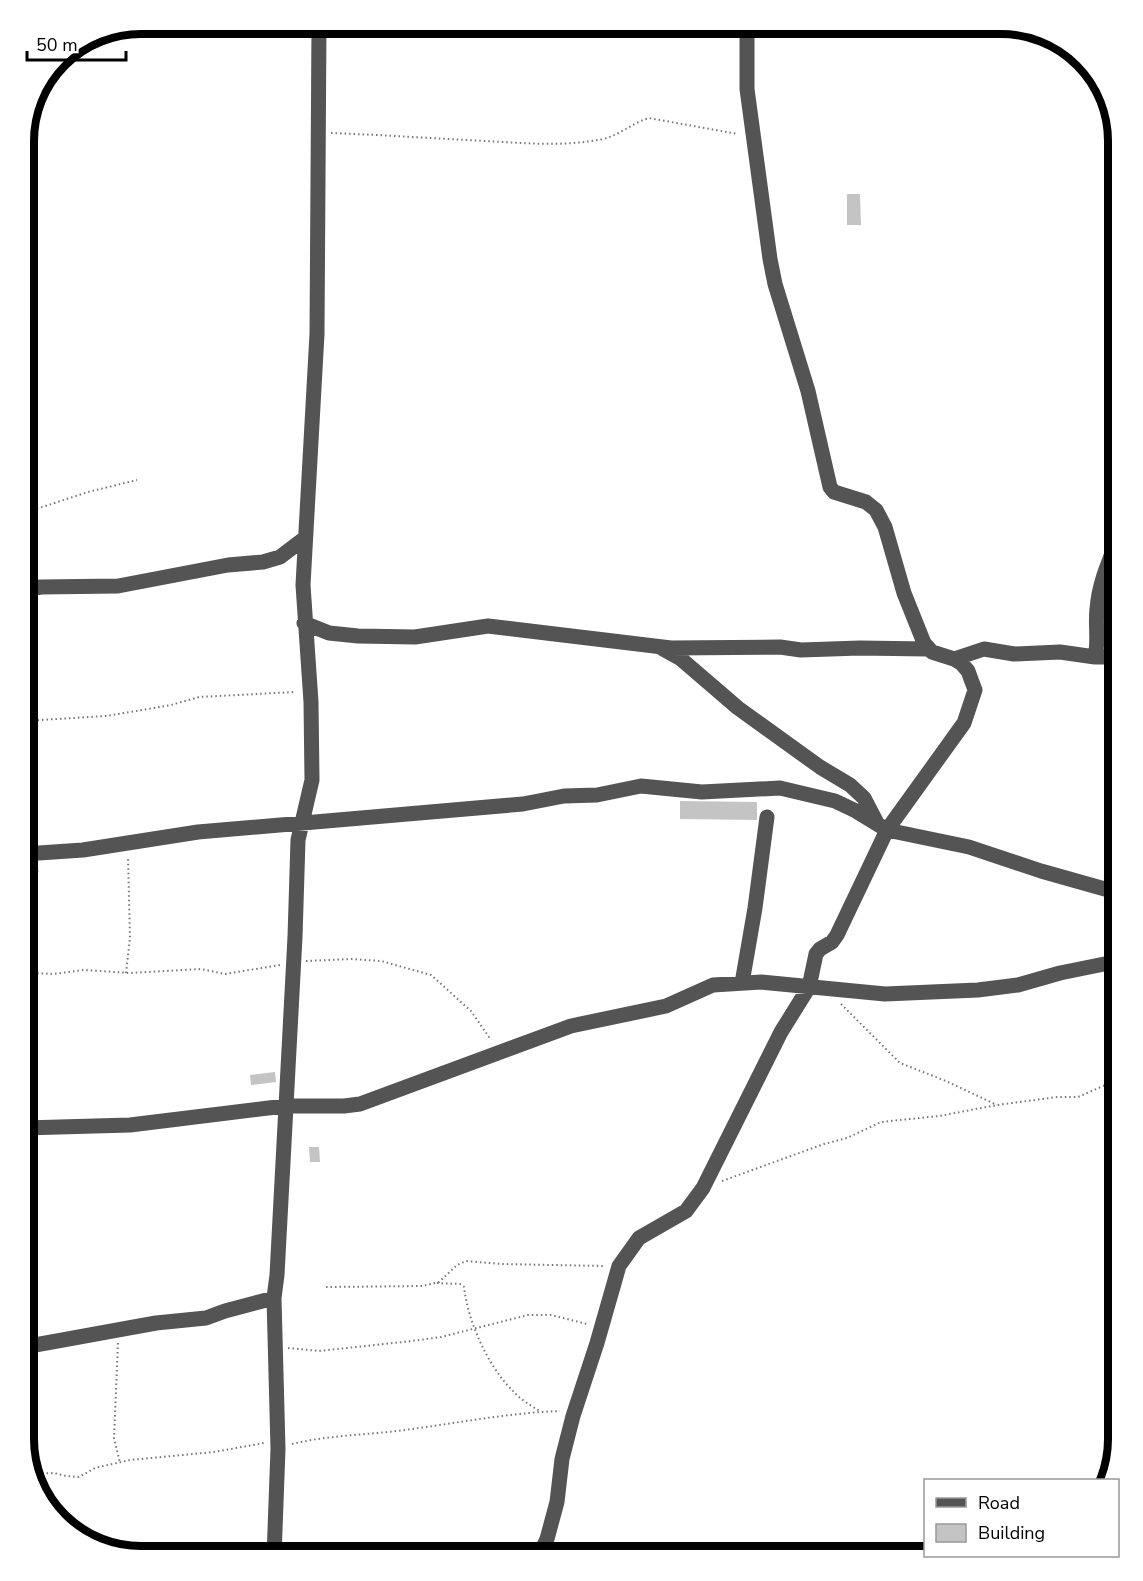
<svg xmlns="http://www.w3.org/2000/svg" width="1143" height="1581" font-family="'Nunito Sans',sans-serif">
  <rect width="100%" height="100%" fill="#fff"/>
  <path fill="#c4c4c4" d="M847,194h13l1,31h-14z
    M680,801l77,1v18l-77,-1z
    M275,1072l1,10 -25,3 -1,-10z
    M309,1147h10l1,15h-10z"/>
  <g fill="none" stroke-linecap="round" stroke-linejoin="round">
    <path stroke="#767676" stroke-width="2" stroke-dasharray="1.5 3" stroke-linecap="butt" d="M331,133c51,2 101,5 152,8 40,2 81,6 120,-2 17,-4 29,-16 46,-21l89,16
      M30,511l6,63
      M24,513l64,-21 49,-12
      M24,721l82,-5 65,-11 28,-8 96,-5
      M306,961l45,-2 30,2 50,14 40,36 20,29
      M126,973l4,-35 -2,-81
      M27,975l5,-38v-32l6,-37
      M24,976l11,-3 18,1 31,-4 46,3 71,-4 24,5 55,-9
      M24,992l6,40 -3,45 1,39
      M841,1004l59,59 46,18 51,24
      M722,1181l102,-37 23,-6 34,-16 58,-6 58,-11 60,-8h21l41,-18
      M437,1283l23,1 4,3c4,35 24,80 50,105 7,8 18,14 27,20
      M326,1287l97,-1 16,-4 18,-17 9,-4 35,3 103,2
      M118,1343l-4,95 6,25
      M288,1348l31,3 93,-10 29,-4 87,-22h23l36,9
      M292,1444c37,-9 75,-9 113,-14 52,-7 103,-17 155,-19
      M33,1474l21,-1 12,3 13,1 16,-9 35,-8 84,-8 50,-9"/>
    <path stroke="#545454" stroke-width="15" d="M1119,466v-13
      M24,590l17,-3 77,-1 110,-21 35,-3 17,-5 25,-19
      M304,623l25,10 29,3 57,1 73,-11 183,22 109,-1 21,3 59,-2 67,1
      M663,649l18,10 57,49 82,59 30,18 14,13 13,25
      M1095,657c4,-17 0,-31 2,-48 2,-26 12,-48 22,-73
      M954,659l30,-10 30,5 46,-2 35,5h24
      M24,854l59,-4 115,-18 325,-28 41,-8 33,-1 44,-9 61,6 78,-4 55,13 21,10 31,19 82,17 72,24 78,22
      M742,983l13,-75 12,-91
      M24,1128l106,-3 155,-19h59l16,-2 211,-78 95,-20 47,-21 48,-3 124,12 93,-4 40,-5 42,-12 59,-12
      M24,1347l132,-24 50,-5 19,-7 49,-13
      M274,1557l4,-108 -4,-151 3,-23 18,-338 3,-97 14,-60 -1,-78 -8,-117 14,-251 2,-310
      M538,1557l9,-18 10,-37 5,-43 11,-43 24,-73 22,-77 20,-28 47,-27 17,-23 78,-156 28,-45 7,-33 4,-5 12,-7 5,-7 50,-105 77,-107 11,-33 -7,-19 -6,-7 -8,-5 -22,-7 -8,-9 -20,-50 -19,-66 -9,-17 -10,-8 -32,-10 -4,-5 -22,-96 -33,-107 -5,-25 -23,-170v-65"/>
  </g>
  <path d="M0 0H1143V1581H0ZM141 34H1001A107 107 0 0 1 1108 141V1439A107 107 0 0 1 1001 1546H141A107 107 0 0 1 34 1439V141A107 107 0 0 1 141 34Z" fill="#fff" fill-rule="evenodd"/>
  <path fill="none" stroke="#000" stroke-width="8" d="M141 34H1001A107 107 0 0 1 1108 141V1439A107 107 0 0 1 1001 1546H141A107 107 0 0 1 34 1439V141A107 107 0 0 1 141 34Z"/>
  <rect x="924" y="1479" width="195" height="78" fill="#ffffff" stroke="#999999" stroke-width="1.5"/>
  <rect x="936" y="1498" width="30" height="9" fill="#545454" stroke="#999999" stroke-width="1.5"/>
  <text x="978" y="1509" font-size="18" fill="#000000">Road</text>
  <rect x="936" y="1524" width="30" height="18" fill="#c4c4c4" stroke="#999999" stroke-width="1.5"/>
  <text x="978" y="1539" font-size="18" fill="#000000">Building</text>
  <path d="M27 51v9h99v-9" fill="none" stroke="#000000" stroke-width="3"/>
  <text x="36" y="51" font-size="18" fill="#000000" stroke="#ffffff" stroke-width="4.5" paint-order="stroke">50 m</text>
</svg>
